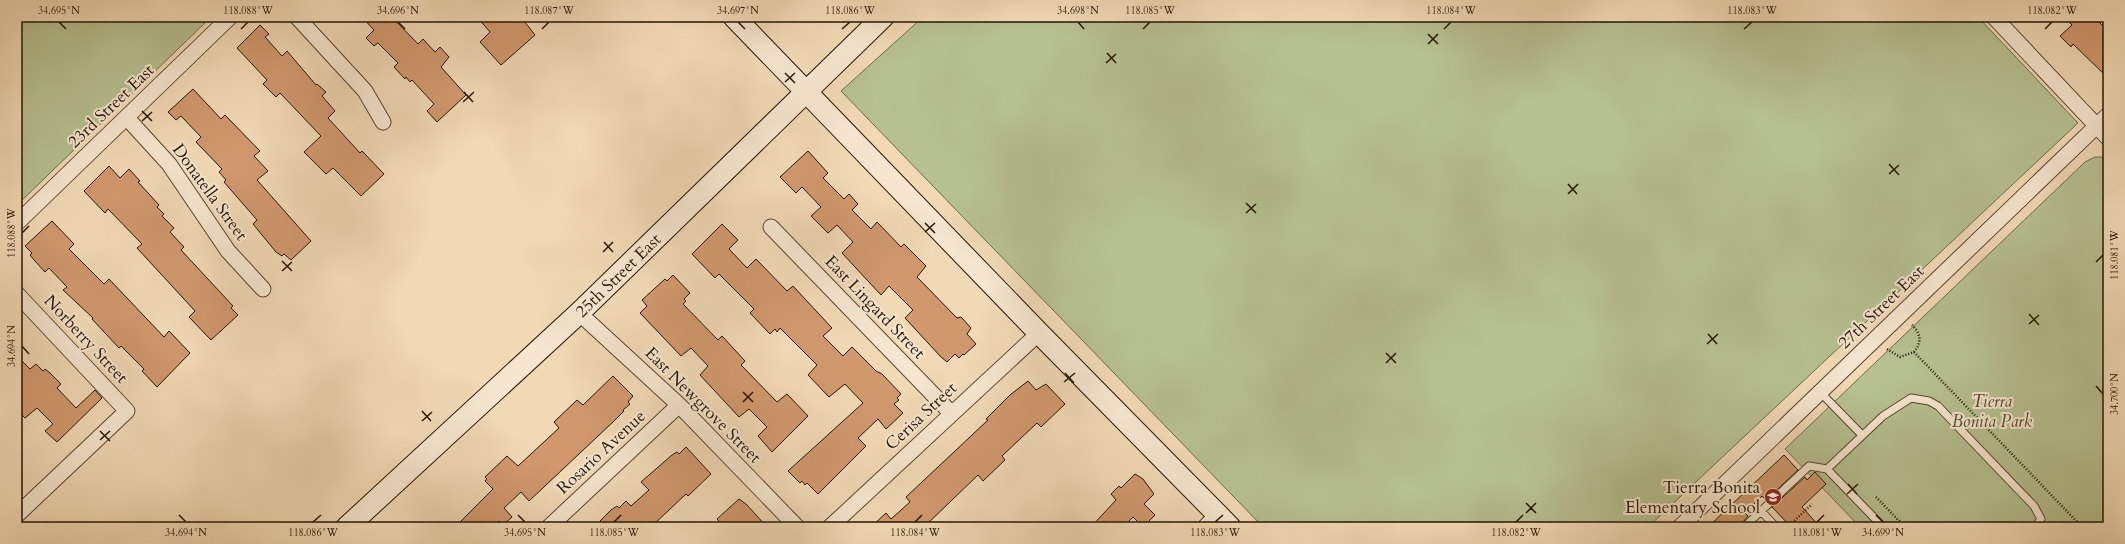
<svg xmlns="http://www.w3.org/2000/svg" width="2125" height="544" font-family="Cardo,serif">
  <rect width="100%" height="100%" fill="#f1d9b5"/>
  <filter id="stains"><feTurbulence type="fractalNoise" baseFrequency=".005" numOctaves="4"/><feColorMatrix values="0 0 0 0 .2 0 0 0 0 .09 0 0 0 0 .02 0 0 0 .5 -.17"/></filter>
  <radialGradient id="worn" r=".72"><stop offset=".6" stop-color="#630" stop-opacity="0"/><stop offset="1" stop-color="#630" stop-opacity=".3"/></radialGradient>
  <path fill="#b6c091" stroke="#6e6a49" d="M17,17h194l-194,188z
    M923,17h1055l100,106 -430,404h-385l-422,-436z
    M2095,157h13v370h-248l-75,-78 300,-287z"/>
  <path fill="#d1986e" stroke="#251501" d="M362,17h30l26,27 5,-5 12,13 5,-5 9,10 -8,10 25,28 -29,27 -10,-11 7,-7 -22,-24 -2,2 -4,-5 -1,2 -11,-12 4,-4 -20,-20 -4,3 -8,-8 8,-8z
    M477,17h44l14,18 -34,30 -21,-23 10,-10z
    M2064,17h30l14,14v47l-35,-34 -2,3 -11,-11 12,-11z
    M260,25l9,9 -4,3 17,19 5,-5 29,34 1,-1 9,8 -4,4 13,15 -7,7 32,35 2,-2 22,23 -23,22 -28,-28 -7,6 -22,-22 17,-16 -41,-43 -4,4 -13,-13 4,-4 -30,-32z
    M193,89l28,30 4,-4 35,36 -6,5 14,15 -11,9 54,61 -20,19 -7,-6 -2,2 -6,-4 -23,-28 4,-4 -33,-38 2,-2 -7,-8 3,-3 -26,-27 5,-5 -20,-21 -5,4 -8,-8z
    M808,151l20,22 -5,5 21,21 5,-5 9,10 -6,6 19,19 6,-7 24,25 3,-3 22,22 -9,11 40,41 4,-1 10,11 -4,6 9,10 -12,11 -1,-1 -4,4 -4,-4 -8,8 -6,-5 -36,-39 8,-8 -24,-24 -8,9 -39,-42 11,-11 -16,-17 -9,8 -17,-17 10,-9 -19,-20 -6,6 -16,-16z
    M109,166l11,12 9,-9 11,12 -2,1 21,23 -2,2 7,7 -2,2 12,12 -4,4 14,15 -3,3 52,56 -2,2 7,7 -27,25 -22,-23 6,-6 -58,-63 5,-4 -34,-35 -3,4 -21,-22z
    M52,221l22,23 -5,5 35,35 5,-5 55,58 5,-6 21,22 -33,34 -15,-16 2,-2 -23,-23 -2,2 -27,-29 1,-1 -30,-28 4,-3 -18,-19 -4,4 -11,-12 -4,-5 2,-2 -7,-7z
    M722,224l16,16 -9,9 18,19 9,-9 31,32 6,-5 39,42 -9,8 20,20 9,-9 24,24 6,3 19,20 -4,4 2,2 -5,4 9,9 -17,16 -8,-10 -20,19 8,8 -48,48 -11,-11 -2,2 -3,-4 -2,2 -12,-12 75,-68 -18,-19 -16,13 -21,-22 9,-10 -37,-37 -3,4 -2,-3 -5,5 -20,-21 4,-4 -35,-35 -4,4 -23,-24z
    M673,275l17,18 -6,6 2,2 -3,3 35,36 4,-4 23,25 -4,4 36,37 10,-8 21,22 -36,36 -14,-16 9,-9 -18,-18 -10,8 -39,-42 8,-9 -17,-18 -10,8 -41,-43 7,-7 -5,-6 23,-21 2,2z
    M17,356l13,13 6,-5 7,7 2,-2 5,4 11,11 -4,4 19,20 19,-18 7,8 -45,44 -12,-11 8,-7 -16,-16 -12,10 -8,-8z
    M613,376l20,20 -5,6 2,2 -7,6 1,1 -11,11 -84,79 -8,-9 -17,16 8,9 -9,8 -4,-4 -7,6h-37l38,-38 -8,-8 2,-2 -2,-2 22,-21 11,10 41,-38 -5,-6 23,-22 6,5z
    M1028,381l8,9 10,-6 19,20 -24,23 -4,-4 -35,33 3,4 -22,21 -5,-6 -54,52h-53l15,-14 5,6 19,-17 -4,-5 82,-77 -2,-1 24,-24z
    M686,447l25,27 -23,22 -2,-2 -35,33h-45l-6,-6 11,-11 6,-4 2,2 7,-7 5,5 18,-16 -8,-8 31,-27 5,-3 2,2z
    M1784,455l14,15 -32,30 -4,-4 -17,17 3,3 -9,11h-31z
    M1815,472l11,12 -24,23 18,20h-29l-19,-20 33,-30 2,3z
    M1135,474l8,5 11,15 -10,10 11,11 -12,12 -10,-10 -10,10h-32l25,-27 -5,-6 8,-8 2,2z
    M739,499l7,5 21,23h-43l-7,-8z"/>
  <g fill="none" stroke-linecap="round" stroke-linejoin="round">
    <defs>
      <path id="lane" d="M1820,392l42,43
        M1761,511l15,16
        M1744,527l65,-61 18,3
        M1883,527l-56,-58 56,-53 28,-18 18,3 9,5 96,100 7,13 -6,8"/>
      <path id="street" d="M297,17l68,74 18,31
        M1994,17l114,121
        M127,118l42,46 59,87 35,38
        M17,223l213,-206
        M771,227l180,186
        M17,294l110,117 -110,104
        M579,313l100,92 118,122
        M549,527l130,-122
        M830,527l209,-194
        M1205,527l13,-13
        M1680,527l428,-412"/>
      <g id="secondary">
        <path d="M734,17l305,316 191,194"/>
        <path id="s1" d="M347,527l232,-214 304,-296"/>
      </g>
    </defs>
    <use href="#lane" stroke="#58462e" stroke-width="9"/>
    <use href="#street" stroke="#58462e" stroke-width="17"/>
    <use href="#secondary" stroke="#251501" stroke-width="23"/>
    <path stroke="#251501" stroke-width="2.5" stroke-dasharray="1 2" stroke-linecap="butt" d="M1887,349l13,8 14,-5c8,-10 7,-18 -2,-27
      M1914,352l168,175
      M1876,497l29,30
      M1788,527l24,-23"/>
    <use href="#lane" stroke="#f6e6cf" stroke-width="7"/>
    <use href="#street" stroke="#f6e6cf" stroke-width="15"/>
    <use href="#secondary" stroke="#f6e6cf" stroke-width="21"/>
  </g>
  <path fill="none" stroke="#251501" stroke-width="1.5" d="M59,22l7,7M398,22l7,7M738,22l7,7M1078,22l6,7M241,29l7,-7M542,29l7,-7M842,29l8,-7M1143,29l7,-7M1444,29l7,-7M1744,29l8,-7M2045,29l7,-7M1428,34l10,10M1428,44l10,-10M1107,53l9,10M1106,63l10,-9M785,73l10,10M785,82l10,-9M464,92l9,10M463,102l11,-10M142,111l10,10M142,121l10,-9M1889,164l10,11M1889,174l10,-9M1568,184l9,10M1568,194l10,-10M1246,203l10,10M1246,213l10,-9M925,223l10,10M925,232l10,-9M22,233l7,-7M604,242l9,10M603,252l10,-10M282,261l10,10M2096,262l7,-7M282,271l10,-9M2029,314l10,11M2029,324l10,-9M1708,334l9,10M1707,344l11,-10M22,346l7,8M1386,353l10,10M1386,363l10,-10M1065,373l9,10M1064,382l11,-9M2096,386l7,8M743,392l10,10M743,402l10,-10M422,411l9,10M422,421l10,-9M100,431l10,10M100,440l10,-9M1848,484l9,10M1847,494l11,-10M1526,503l10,10M1526,513l10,-10M179,515l7,7M518,515l7,7M1876,515l7,7M313,522l8,-7M614,522l7,-7M915,522l7,-7M1215,522l8,-7M1516,522l7,-7M1817,522l7,-7"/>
  <defs>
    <symbol id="school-disc" viewBox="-11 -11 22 22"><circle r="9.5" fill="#8f2418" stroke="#f6e6cf"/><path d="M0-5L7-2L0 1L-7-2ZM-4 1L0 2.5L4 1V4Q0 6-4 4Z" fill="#fff"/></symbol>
  </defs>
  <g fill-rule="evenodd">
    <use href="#school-disc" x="1763" y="487" width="20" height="20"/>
  </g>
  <g text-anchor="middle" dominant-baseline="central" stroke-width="4" stroke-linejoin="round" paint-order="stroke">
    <g font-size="17" fill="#251501" stroke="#f6e6cf">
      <text transform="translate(111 106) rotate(-44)">23rd Street East</text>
      <text transform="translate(210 192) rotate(54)">Donatella Street</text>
      <text stroke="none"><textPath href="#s1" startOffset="370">25th Street East</textPath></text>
      <text transform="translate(875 307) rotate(46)">East Lingard Street</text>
      <text transform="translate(1881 307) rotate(-44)">27th Street East</text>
      <text transform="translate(86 339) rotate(47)">Norberry Street</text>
      <text transform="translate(703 405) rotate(45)">East Newgrove Street</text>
      <text transform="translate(921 416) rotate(-43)">Cerisa Street</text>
      <text transform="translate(601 452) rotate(-43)">Rosario Avenue</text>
    </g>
    <g font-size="17" font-style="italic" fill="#50482c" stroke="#f6e6cf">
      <text x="1992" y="401">Tierra<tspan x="1992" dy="20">Bonita Park</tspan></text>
    </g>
    <g font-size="17" fill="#251501" stroke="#f6e6cf" text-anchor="end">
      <text x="1760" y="487">Tierra Bonita<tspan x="1760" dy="20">Elementary School</tspan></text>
    </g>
  </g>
  <rect width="2125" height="544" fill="none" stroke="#f1d9b5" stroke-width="44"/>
  <rect x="22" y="22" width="2081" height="500" fill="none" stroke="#251501" stroke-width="1.5"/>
  <g font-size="10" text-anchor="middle" fill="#251501">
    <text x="59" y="14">34.695°N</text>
    <text x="248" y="14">118.088°W</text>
    <text x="398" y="14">34.696°N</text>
    <text x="549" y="14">118.087°W</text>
    <text x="738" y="14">34.697°N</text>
    <text x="850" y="14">118.086°W</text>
    <text x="1078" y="14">34.698°N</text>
    <text x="1150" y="14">118.085°W</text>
    <text x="1451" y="14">118.084°W</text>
    <text x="1752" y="14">118.083°W</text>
    <text x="2052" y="14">118.082°W</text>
    <text transform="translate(11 233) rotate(-90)" y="4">118.088°W</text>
    <text transform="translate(2114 255) rotate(-90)" y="4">118.081°W</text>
    <text transform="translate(11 346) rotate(-90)" y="4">34.694°N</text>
    <text transform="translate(2114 394) rotate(-90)" y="4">34.700°N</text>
    <text x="186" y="536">34.694°N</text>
    <text x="313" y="536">118.086°W</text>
    <text x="525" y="536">34.695°N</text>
    <text x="614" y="536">118.085°W</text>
    <text x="915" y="536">118.084°W</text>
    <text x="1215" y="536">118.083°W</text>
    <text x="1516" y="536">118.082°W</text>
    <text x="1817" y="536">118.081°W</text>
    <text x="1883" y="536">34.699°N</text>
  </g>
  <rect width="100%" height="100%" filter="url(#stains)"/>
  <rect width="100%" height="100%" fill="url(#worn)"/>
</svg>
